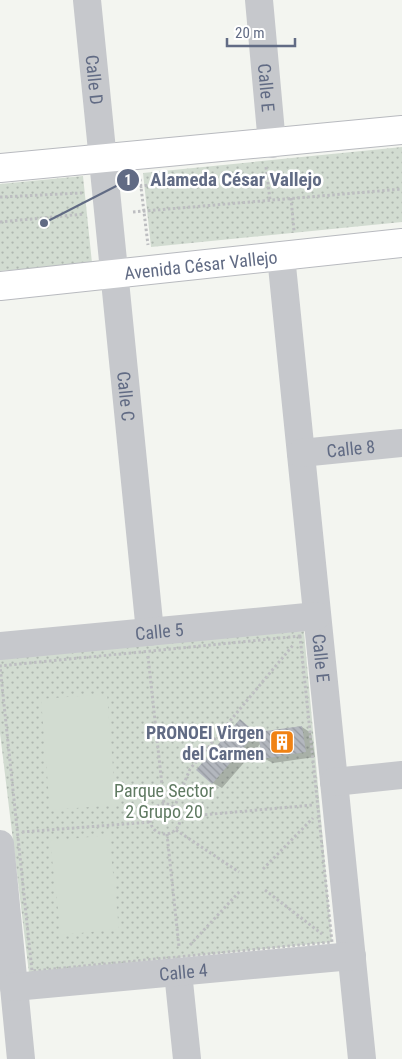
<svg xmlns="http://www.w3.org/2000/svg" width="402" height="1059" font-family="'Roboto Condensed',sans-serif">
  <defs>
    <pattern id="green-dots" width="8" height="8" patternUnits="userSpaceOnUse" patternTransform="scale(1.25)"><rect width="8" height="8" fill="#d2dcd1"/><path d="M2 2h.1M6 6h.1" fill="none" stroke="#aeb6af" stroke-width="1.8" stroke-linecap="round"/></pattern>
    <pattern id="building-back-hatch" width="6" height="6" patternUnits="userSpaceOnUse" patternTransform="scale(1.25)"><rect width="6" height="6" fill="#b3b7be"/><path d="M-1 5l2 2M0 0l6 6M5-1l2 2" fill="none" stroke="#9599a0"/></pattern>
  </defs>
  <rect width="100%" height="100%" fill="#f3f5f0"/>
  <path fill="url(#green-dots)" d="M402,147v75l-251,25 -8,-74z
    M83,176l9,87 -92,8v-87z
    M304,631l28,311 -303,31 -29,-240v-76z"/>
  <path fill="#d2dcd1" d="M107,694l9,111 -66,5 -9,-111z
    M109,835l10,94 -58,6 -11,-94z"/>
  <path fill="#0003" d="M240,720l20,18 42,-11 9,6 4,24 -42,6 -10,-5 -2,-15 -39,45 -9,-5z"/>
  <path fill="url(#building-back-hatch)" d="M240,719l16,14 -44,51 -16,-14z
    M302,726l4,26 -44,7 -4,-27z"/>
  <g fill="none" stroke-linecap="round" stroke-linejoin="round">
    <defs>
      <g id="major">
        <path d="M0,168l402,-38"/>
        <path id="s7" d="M0,286l402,-43"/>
      </g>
    </defs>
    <use href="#major" stroke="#b8babf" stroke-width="30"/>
    <path stroke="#bdbec1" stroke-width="3" stroke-dasharray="2.5 2.5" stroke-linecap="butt" d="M266,167l4,33
      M140,179l8,66
      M130,189l50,-11
      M0,197l82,-4
      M291,198l3,33
      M133,212l269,-23
      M0,222l84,-8
      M300,636l32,306 -300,29 -32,-305z
      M148,656l16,148
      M150 819a15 15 0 1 1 30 0a15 15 0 1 1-30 0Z
      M174,808l16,-39 104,-125
      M180,817l133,-12
      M176,830l63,42
      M22,832l129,-10
      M167,834l12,113
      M263,869l50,-51
      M265,890l57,44
      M190,945l50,-54"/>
    <g stroke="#c6c8cc" stroke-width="28">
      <path id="s1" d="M87,0l63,632"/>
      <path id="s2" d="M259,0l13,144"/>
      <path id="s3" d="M281,256l81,803"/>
      <path id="s4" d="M301,453l101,-10"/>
      <path id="s5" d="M0,646l317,-30"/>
      <path d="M334,782l68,-7"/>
      <path d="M0,844l21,215"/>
      <path d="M178,972l9,87"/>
      <path id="s6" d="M14,987l338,-31"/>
    </g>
    <use href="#major" stroke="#fff" stroke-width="28"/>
  </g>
  <defs>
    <symbol id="building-square" viewBox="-11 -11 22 22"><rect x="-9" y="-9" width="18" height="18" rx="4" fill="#f08214" stroke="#fff"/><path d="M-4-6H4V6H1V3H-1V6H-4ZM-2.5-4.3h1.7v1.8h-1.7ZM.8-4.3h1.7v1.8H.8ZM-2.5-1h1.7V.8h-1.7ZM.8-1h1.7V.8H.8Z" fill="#fff"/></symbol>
  </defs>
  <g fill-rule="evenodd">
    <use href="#building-square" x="268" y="728" width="28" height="28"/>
  </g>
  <g text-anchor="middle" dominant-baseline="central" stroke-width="5" stroke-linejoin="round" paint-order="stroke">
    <g font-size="18" fill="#616b84" stroke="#fff">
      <text stroke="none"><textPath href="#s1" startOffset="80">Calle D</textPath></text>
      <text stroke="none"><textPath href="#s2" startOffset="88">Calle E</textPath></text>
      <text stroke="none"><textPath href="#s7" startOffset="202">Avenida César Vallejo</textPath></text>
      <text stroke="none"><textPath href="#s1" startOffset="398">Calle C</textPath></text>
      <text stroke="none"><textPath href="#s4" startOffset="50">Calle 8</textPath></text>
      <text stroke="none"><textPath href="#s5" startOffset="160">Calle 5</textPath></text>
      <text stroke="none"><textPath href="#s3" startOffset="404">Calle E</textPath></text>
      <text stroke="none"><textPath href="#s6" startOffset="170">Calle 4</textPath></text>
    </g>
    <g font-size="18" font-weight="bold" fill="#616b84" stroke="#fff" text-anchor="end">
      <text x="264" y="732">PRONOEI Virgen<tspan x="264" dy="21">del Carmen</tspan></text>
    </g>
    <g font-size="18" fill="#607a62" stroke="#fff">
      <text x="164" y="790">Parque Sector<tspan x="164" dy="21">2 Grupo 20</tspan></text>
    </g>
  </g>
  <path fill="none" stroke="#616b84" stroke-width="2" d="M44 223L128 180"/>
  <g fill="#616b84" stroke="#fff" stroke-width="2">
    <circle cx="44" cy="223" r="5"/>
    <circle cx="128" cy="180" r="12"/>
  </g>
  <g font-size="15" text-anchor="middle" font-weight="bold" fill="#fff">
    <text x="128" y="185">1</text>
  </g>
  <g font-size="19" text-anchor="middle" font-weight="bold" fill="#616b84" stroke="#fff" stroke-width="5" stroke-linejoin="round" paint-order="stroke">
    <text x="236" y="186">Alameda César Vallejo</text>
  </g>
  <path d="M227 38v8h68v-8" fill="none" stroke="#616b84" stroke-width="2.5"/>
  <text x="235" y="38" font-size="15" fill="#616b84" stroke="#ffffff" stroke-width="4" paint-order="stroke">20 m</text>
</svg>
